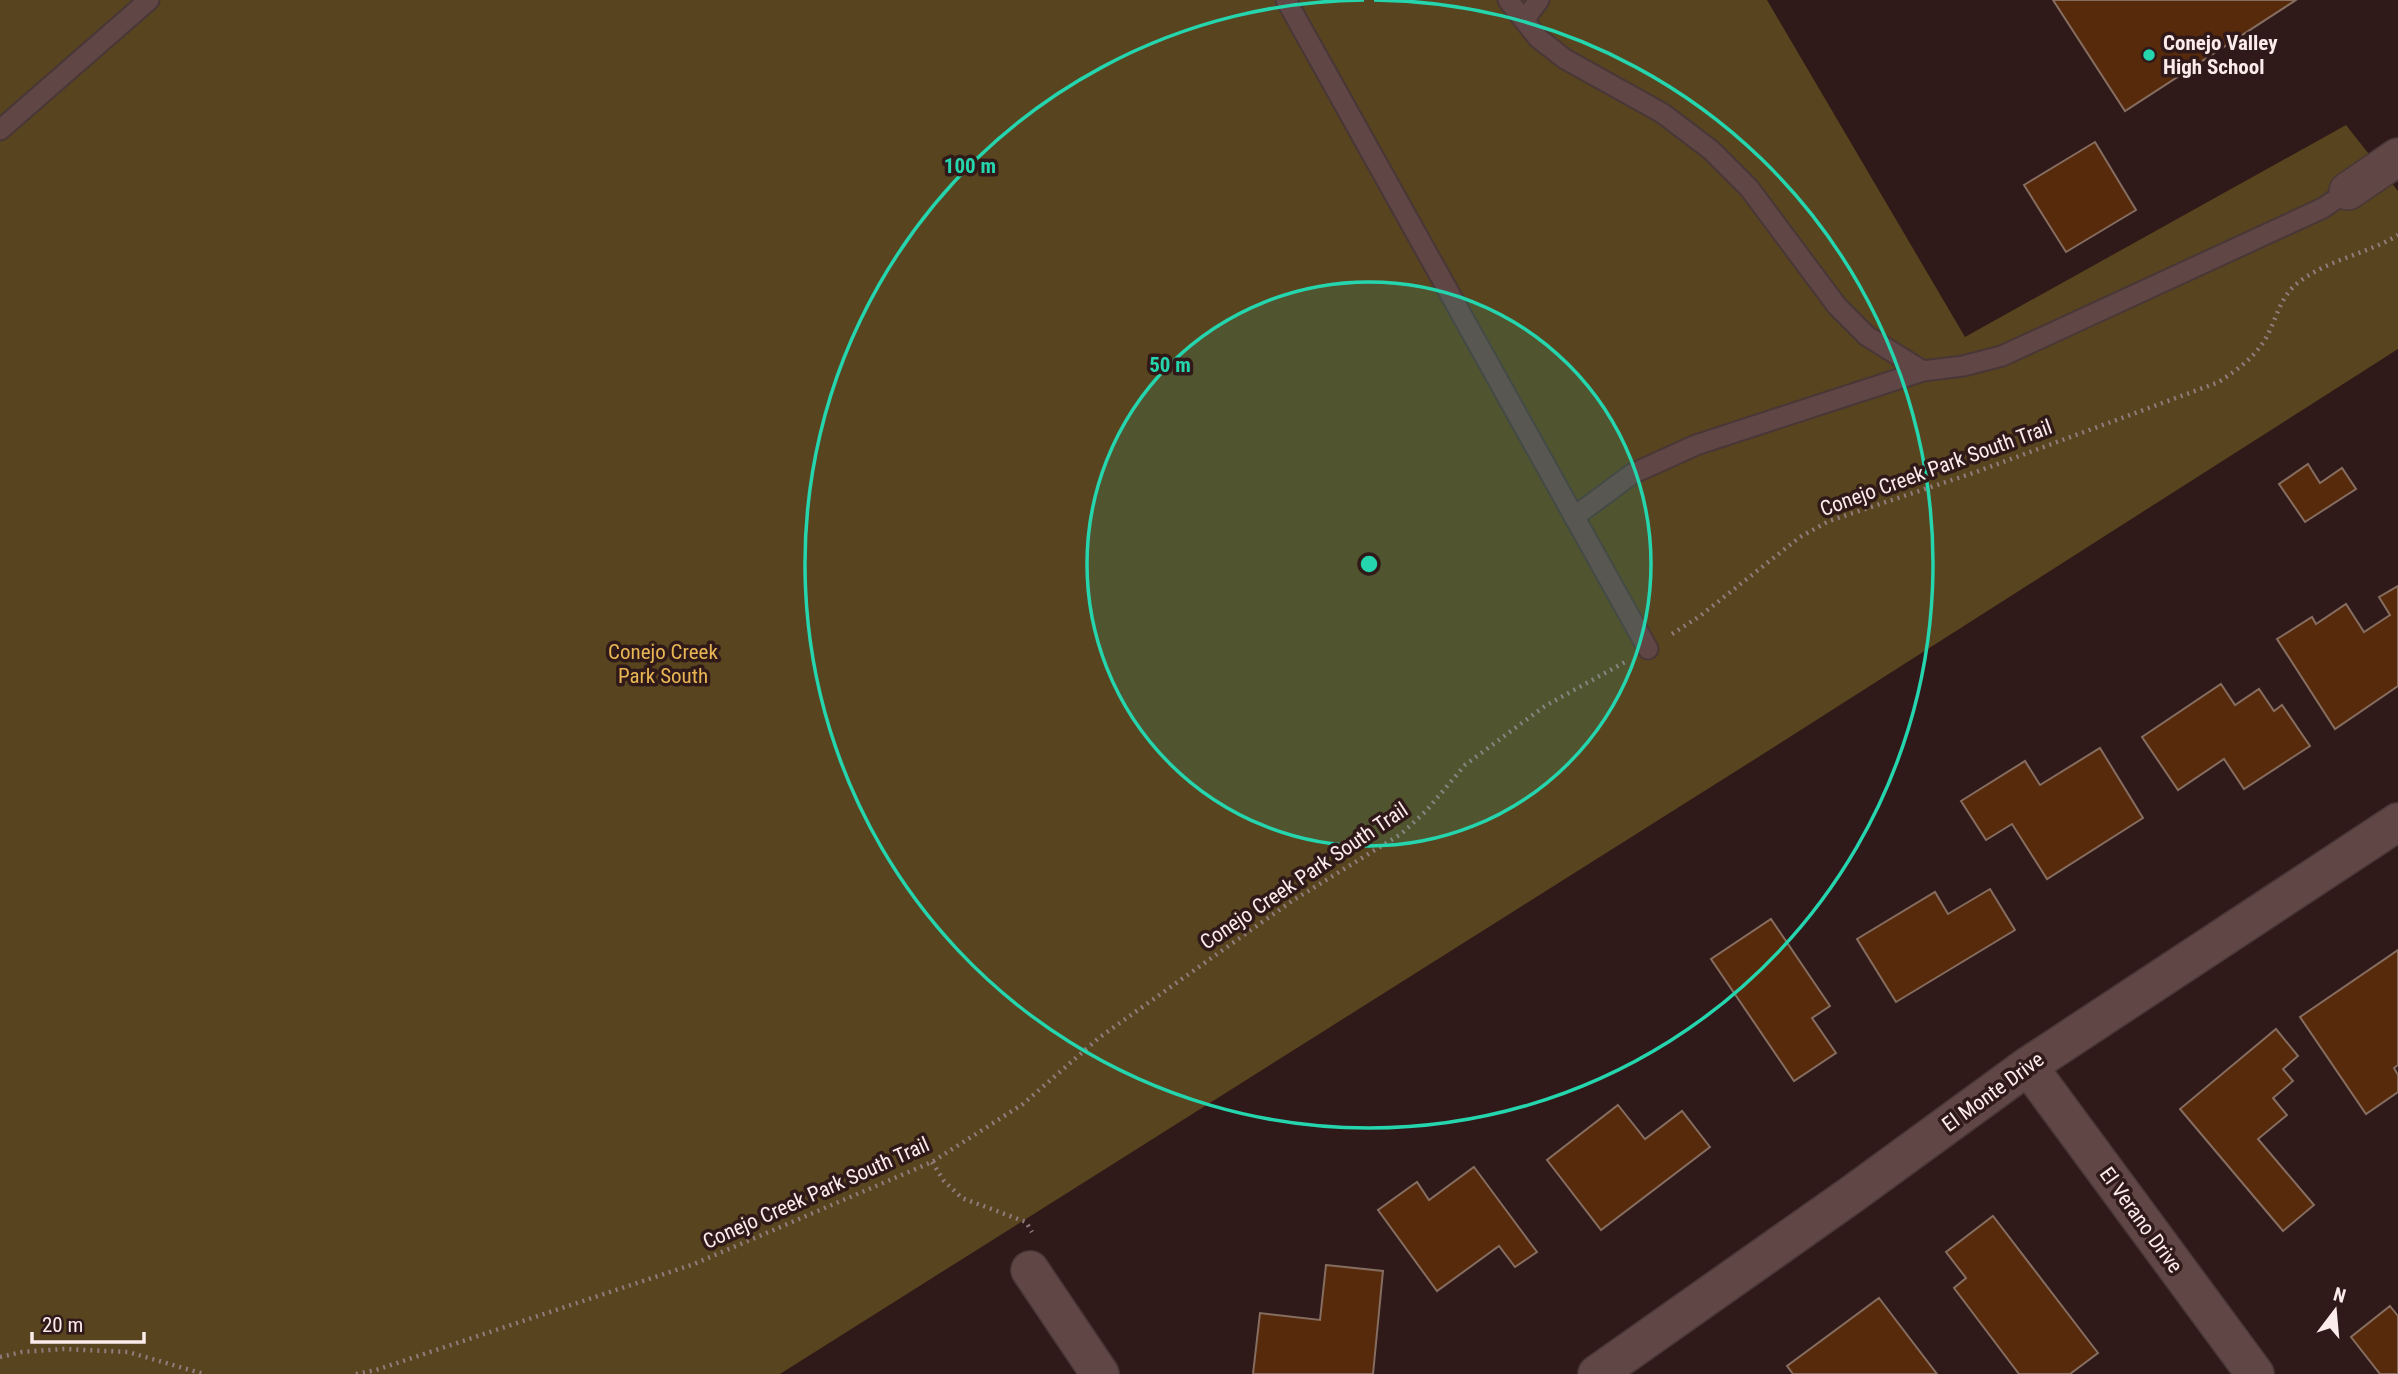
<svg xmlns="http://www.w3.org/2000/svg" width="2398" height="1374" font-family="'Roboto Condensed',sans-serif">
  <rect width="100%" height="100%" fill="#301919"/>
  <path fill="#58441e" d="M0,0h1767l198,337 381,-212 52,66v158l-646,412 -972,613h-780z"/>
  <path fill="#582a0c" stroke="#856d60" stroke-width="2" d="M2053,0h243l-171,111z
    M2095,142l41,68 -70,42 -42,-67z
    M2308,464l12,19 22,-15 14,21 -51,33 -26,-38z
    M2398,586v100l-63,43 -58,-90 35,-22 4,7 30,-20 18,28 26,-17 -11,-18z
    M2221,684l14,21 24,-16 15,22 8,-6 28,41 -66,43 -20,-30 -46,31 -36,-53z
    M2100,748l43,70 -96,61 -35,-55 -26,16 -25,-39 64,-40 15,24z
    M1990,889l25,41 -119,72 -39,-63 78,-47 13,22z
    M1771,919l59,87 -18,12 24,35 -42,28 -83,-122z
    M2398,950v115l-4,3 4,7v17l-32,22 -66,-97z
    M2276,1029l22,27 -15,13 10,12 -20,17 14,17 -29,24 56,66 -31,26 -103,-122z
    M1618,1105l27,34 37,-28 28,36 -109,83 -54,-70z
    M1474,1167l63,85 -22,15 -16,-21 -62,45 -59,-81 39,-28 12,18z
    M1993,1216l105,137 -28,21h-51l-65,-86 12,-10 -20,-26z
    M1326,1265l57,6 -10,103h-120l7,-61 60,7z
    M1879,1298l58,76h-144l-6,-8z
    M2390,1306l8,10v58h-18l-29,-37z"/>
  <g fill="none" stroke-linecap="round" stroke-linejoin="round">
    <defs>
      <path id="lane" d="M1286,0l362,649
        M1508,0l30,38 27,21 97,54 49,37 38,38 88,118 30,30 56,35
        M1524,20l15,-20
        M0,130l149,-130
        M1574,517l58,-43 64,-29 227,-74 40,-5 39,-10 321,-148 25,-17"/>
      <path id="street" d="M2348,191l50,-34
        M2028,1066l227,308
        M1030,1270l70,104
        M1597,1374l254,-179 177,-129 370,-244"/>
    </defs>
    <use href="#lane" stroke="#493738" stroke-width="23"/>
    <use href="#street" stroke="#493738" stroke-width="40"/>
    <path stroke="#907c7c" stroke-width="4.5" stroke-dasharray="2 5" stroke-linecap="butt" d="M1672,634l28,-18 100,-79 29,-16 147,-49 243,-90c19,-13 35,-24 47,-44 11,-20 14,-42 33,-56 30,-23 68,-28 99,-47
      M932,1162l12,19 18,17 64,24 6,10
      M0,1357l22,-5 42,-3 64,3 76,22
      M356,1374l20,-4 318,-106 238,-102 91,-58 77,-67 192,-136 109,-67 25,-23 39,-46 80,-59 80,-44"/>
    <use href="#lane" stroke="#604645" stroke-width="19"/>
    <use href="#street" stroke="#604645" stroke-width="37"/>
  </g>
  <circle cx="1369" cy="564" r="282" fill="#25d5ae" fill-opacity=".12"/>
  <g fill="none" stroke="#25d5ae" stroke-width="3.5">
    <circle cx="1369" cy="564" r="282"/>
    <path d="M1374 0A564 564 0 1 1 1364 0"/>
  </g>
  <circle fill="#25d5ae" stroke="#301919" stroke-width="2.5" cx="2149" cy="55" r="7"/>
  <g text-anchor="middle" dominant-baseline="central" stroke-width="7" stroke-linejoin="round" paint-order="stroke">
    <g font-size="21" font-weight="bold" fill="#fcebeb" stroke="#301919" text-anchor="start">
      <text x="2163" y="43">Conejo Valley<tspan x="2163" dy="24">High School</tspan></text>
    </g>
    <g font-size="21" fill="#fcebeb" stroke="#301919">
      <text transform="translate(1936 468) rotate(-20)">Conejo Creek Park South Trail</text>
      <text transform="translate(1304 876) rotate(-34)">Conejo Creek Park South Trail</text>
      <text transform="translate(1993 1092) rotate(-36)">El Monte Drive</text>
      <text transform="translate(816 1193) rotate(-24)">Conejo Creek Park South Trail</text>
      <text transform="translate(2141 1220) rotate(54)">El Verano Drive</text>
    </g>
    <g font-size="21" fill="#e9b654" stroke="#301919">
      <text x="663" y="652">Conejo Creek<tspan x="663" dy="24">Park South</tspan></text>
    </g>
  </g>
  <circle cx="1369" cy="564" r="10" fill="#25d5ae" stroke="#301919" stroke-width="3.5"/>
  <g font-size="21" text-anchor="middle" font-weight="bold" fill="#25d5ae" stroke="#301919" stroke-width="7" stroke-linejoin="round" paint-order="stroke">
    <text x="970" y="173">100 m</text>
    <text x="1170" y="372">50 m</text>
  </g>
  <g transform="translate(2335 1311) rotate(16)" stroke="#301919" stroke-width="5" paint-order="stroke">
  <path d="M0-5L12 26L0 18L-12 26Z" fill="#fcebeb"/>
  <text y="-10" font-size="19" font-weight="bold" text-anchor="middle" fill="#fcebeb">N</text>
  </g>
  <path d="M32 1332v10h112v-10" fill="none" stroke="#fcebeb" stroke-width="3.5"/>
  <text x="42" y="1332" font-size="21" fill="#fcebeb" stroke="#301919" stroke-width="5" paint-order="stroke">20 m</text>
</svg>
